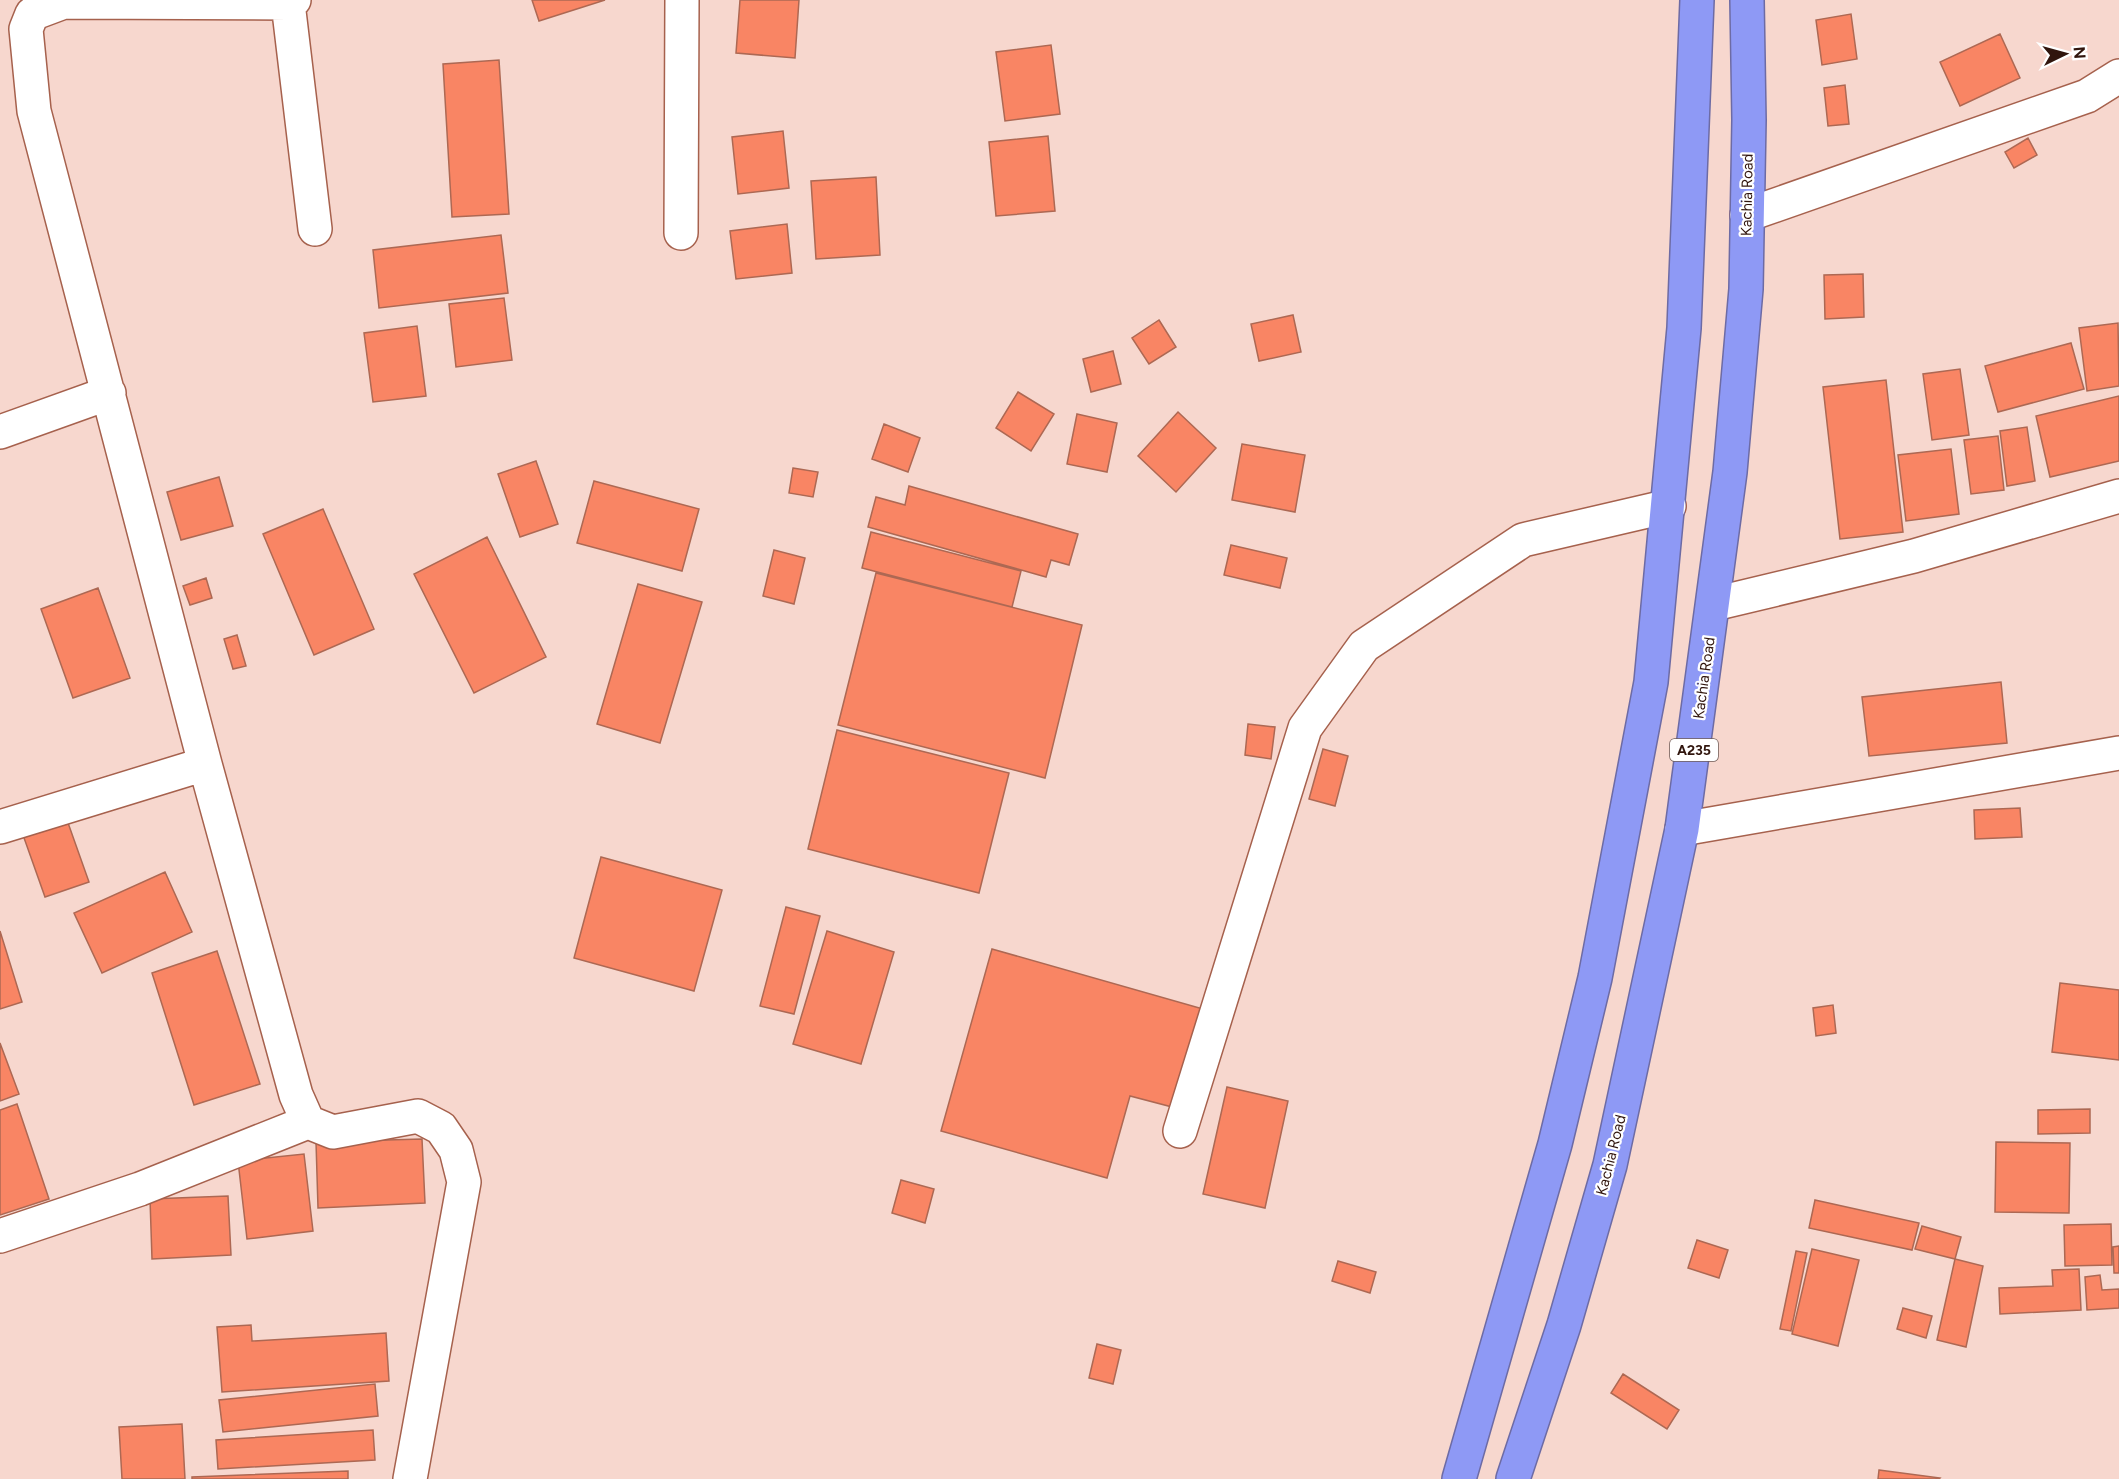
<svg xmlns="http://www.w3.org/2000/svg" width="2119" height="1479" font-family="Figtree,sans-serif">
  <rect width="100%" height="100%" fill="#f7d7ce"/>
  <path fill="#f98564" stroke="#ad6853" stroke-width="1.5" d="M532,0h73l-66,21z
    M740,0h59l-4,58 -59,-5z
    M1851,14l6,45 -35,6 -6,-45z
    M2000,34l20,44 -60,28 -20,-44z
    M1051,45l9,69 -55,7 -9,-69z
    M499,60l10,154 -57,3 -9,-153z
    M1845,85l4,39 -21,2 -4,-38z
    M783,131l6,57 -51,6 -6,-57z
    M1048,136l7,75 -59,5 -7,-74z
    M2028,138l9,17 -23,13 -9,-16z
    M876,177l4,78 -64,4 -5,-78z
    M787,224l5,49 -56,6 -6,-48z
    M501,235l7,58 -129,15 -6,-58z
    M1863,274l1,43 -39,2 -1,-44z
    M504,298l8,62 -56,7 -7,-63z
    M1293,315l8,37 -42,9 -8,-37z
    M1159,320l17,27 -27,17 -17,-26z
    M2118,323l1,63 -32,5 -8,-63z
    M417,326l9,70 -53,6 -9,-69z
    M2071,343l13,46 -86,23 -13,-46z
    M1113,351l8,33 -30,8 -8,-33z
    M1960,369l9,66 -37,5 -9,-66z
    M1886,380l17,152 -63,7 -17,-152z
    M1018,392l36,22 -23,37 -35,-23z
    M2119,396v65l-69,16 -14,-61z
    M1178,412l38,36 -40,44 -38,-36z
    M1077,414l40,9 -10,49 -40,-8z
    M884,424l36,14 -12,34 -36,-13z
    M2027,427l8,54 -28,5 -7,-55z
    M1998,436l6,54 -33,4 -7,-54z
    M1242,444l63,11 -10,57 -63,-12z
    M1951,449l8,65 -53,7 -8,-66z
    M536,461l22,63 -38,13 -22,-63z
    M793,468l25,4 -5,25 -24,-4z
    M219,477l14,49 -52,14 -14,-48z
    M594,481l105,28 -17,62 -105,-28z
    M909,486l169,48 -9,31 -18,-5 -5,17 -178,-50 8,-30 29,8z
    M323,509l51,120 -60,26 -51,-121z
    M871,532l150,39 -9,36 -150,-39z
    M487,537l59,120 -72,36 -60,-119z
    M1231,545l56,13 -7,30 -56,-13z
    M774,550l31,8 -11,46 -31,-8z
    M876,573l206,52 -37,153 -207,-53z
    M206,578l6,20 -22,7 -7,-19z
    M638,584l64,18 -42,141 -63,-19z
    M98,588l32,90 -57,20 -32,-89z
    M237,635l9,31 -13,3 -9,-30z
    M2001,682l6,61 -138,13 -7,-59z
    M1248,724l27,3 -4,32 -26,-4z
    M837,730l172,43 -30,120 -171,-44z
    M1323,749l25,7 -13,50 -26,-7z
    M2020,808l2,29 -47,2 -1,-29z
    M67,820l22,62 -44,15 -22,-62z
    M601,857l121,33 -28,101 -120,-33z
    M165,872l27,60 -90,41 -28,-60z
    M786,907l34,9 -26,98 -34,-8z
    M0,931l22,71 -22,7z
    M827,931l67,21 -33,112 -68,-20z
    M992,949l211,60 -27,99 -46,-12 -23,82 -166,-47z
    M217,951l43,133 -66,21 -42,-132z
    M2060,983l59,7v70l-67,-8z
    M1833,1005l3,28 -20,3 -3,-28z
    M0,1043l19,51 -19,7z
    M1227,1087l61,14 -23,107 -62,-14z
    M17,1104l32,95 -49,16v-105z
    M2090,1109v24l-52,1v-24z
    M422,1139l3,64 -107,5 -2,-66z
    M1996,1142l74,1 -1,70 -74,-1z
    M304,1154l9,77 -66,8 -9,-78z
    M901,1180l33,9 -9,34 -33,-10z
    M228,1196l3,59 -79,4 -2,-60z
    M1815,1200l104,23 -7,27 -103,-22z
    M2111,1224l1,41 -47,1 -1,-41z
    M1922,1226l39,11 -6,22 -40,-10z
    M1697,1240l31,10 -9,28 -31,-10z
    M2119,1246v27h-5l-1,-26z
    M1812,1249l47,11 -21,86 -46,-12z
    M1796,1251l11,2 -16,78 -11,-2z
    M1955,1259l28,7 -17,81 -29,-7z
    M1338,1261l38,11 -6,21 -38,-12z
    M2079,1269l2,41 -81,4 -1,-26 54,-2 -1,-16z
    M2100,1275l2,15 17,-1v19l-32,2 -2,-33z
    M1903,1308l29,8 -6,22 -29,-9z
    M251,1325l1,16 134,-8 3,48 -167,11 -5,-65z
    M1097,1344l24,6 -8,34 -24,-6z
    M1623,1374l56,36 -12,19 -56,-36z
    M375,1384l3,32 -155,16 -4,-32z
    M182,1424l3,55h-63l-3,-52z
    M373,1430l2,30 -157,9 -2,-29z
    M1879,1470l61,8 -1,1h-61z
    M348,1471v8h-156v-2z"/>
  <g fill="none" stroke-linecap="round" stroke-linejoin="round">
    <defs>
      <path id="minor" d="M294,0l-6,3 -224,-1 -32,12 -6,15 8,82 171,653 91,331 12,27 25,10 85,-16 23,12 15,22 8,32 -54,297
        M288,3l27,226
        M1747,215l340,-119 32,-20
        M681,233l1,-233
        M0,432l109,-39
        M1714,604l200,-48 205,-60
        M0,827l205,-63
        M1682,829l437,-76
        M1180,1131l125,-403 59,-82 159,-106 146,-34
        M0,1236l140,-47 168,-67"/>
      <path id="highway" d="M1459,1479l96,-335 40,-166 56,-296 33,-354 13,-328
        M1513,1479l51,-154 46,-160 72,-336 48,-357 16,-183 3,-169 -2,-120"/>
    </defs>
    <use href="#minor" stroke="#a6614d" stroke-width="36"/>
    <use href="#highway" stroke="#6d6ba4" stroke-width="36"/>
    <use href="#minor" stroke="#fff" stroke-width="33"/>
    <use href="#highway" stroke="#8e99f5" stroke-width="33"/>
  </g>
  <g text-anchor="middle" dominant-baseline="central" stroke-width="4.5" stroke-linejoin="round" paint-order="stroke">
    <rect fill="#fff" stroke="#6e5b56" stroke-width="1.5" x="1670" y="739" width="48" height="22" rx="4.5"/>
    <g font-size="14" font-weight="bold" fill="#30150d">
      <text x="1694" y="750">A235</text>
    </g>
    <g font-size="15" fill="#30150d" stroke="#fff">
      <text transform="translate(1747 195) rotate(-89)">Kachia Road</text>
      <text transform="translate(1704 678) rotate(-82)">Kachia Road</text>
      <text transform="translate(1611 1155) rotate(-76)">Kachia Road</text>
    </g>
  </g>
  <g transform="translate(2065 54) rotate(85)" stroke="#ffffff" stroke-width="4.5" paint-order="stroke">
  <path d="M0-4.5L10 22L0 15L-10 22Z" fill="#30150d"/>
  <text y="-9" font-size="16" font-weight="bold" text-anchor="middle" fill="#30150d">N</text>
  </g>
</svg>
